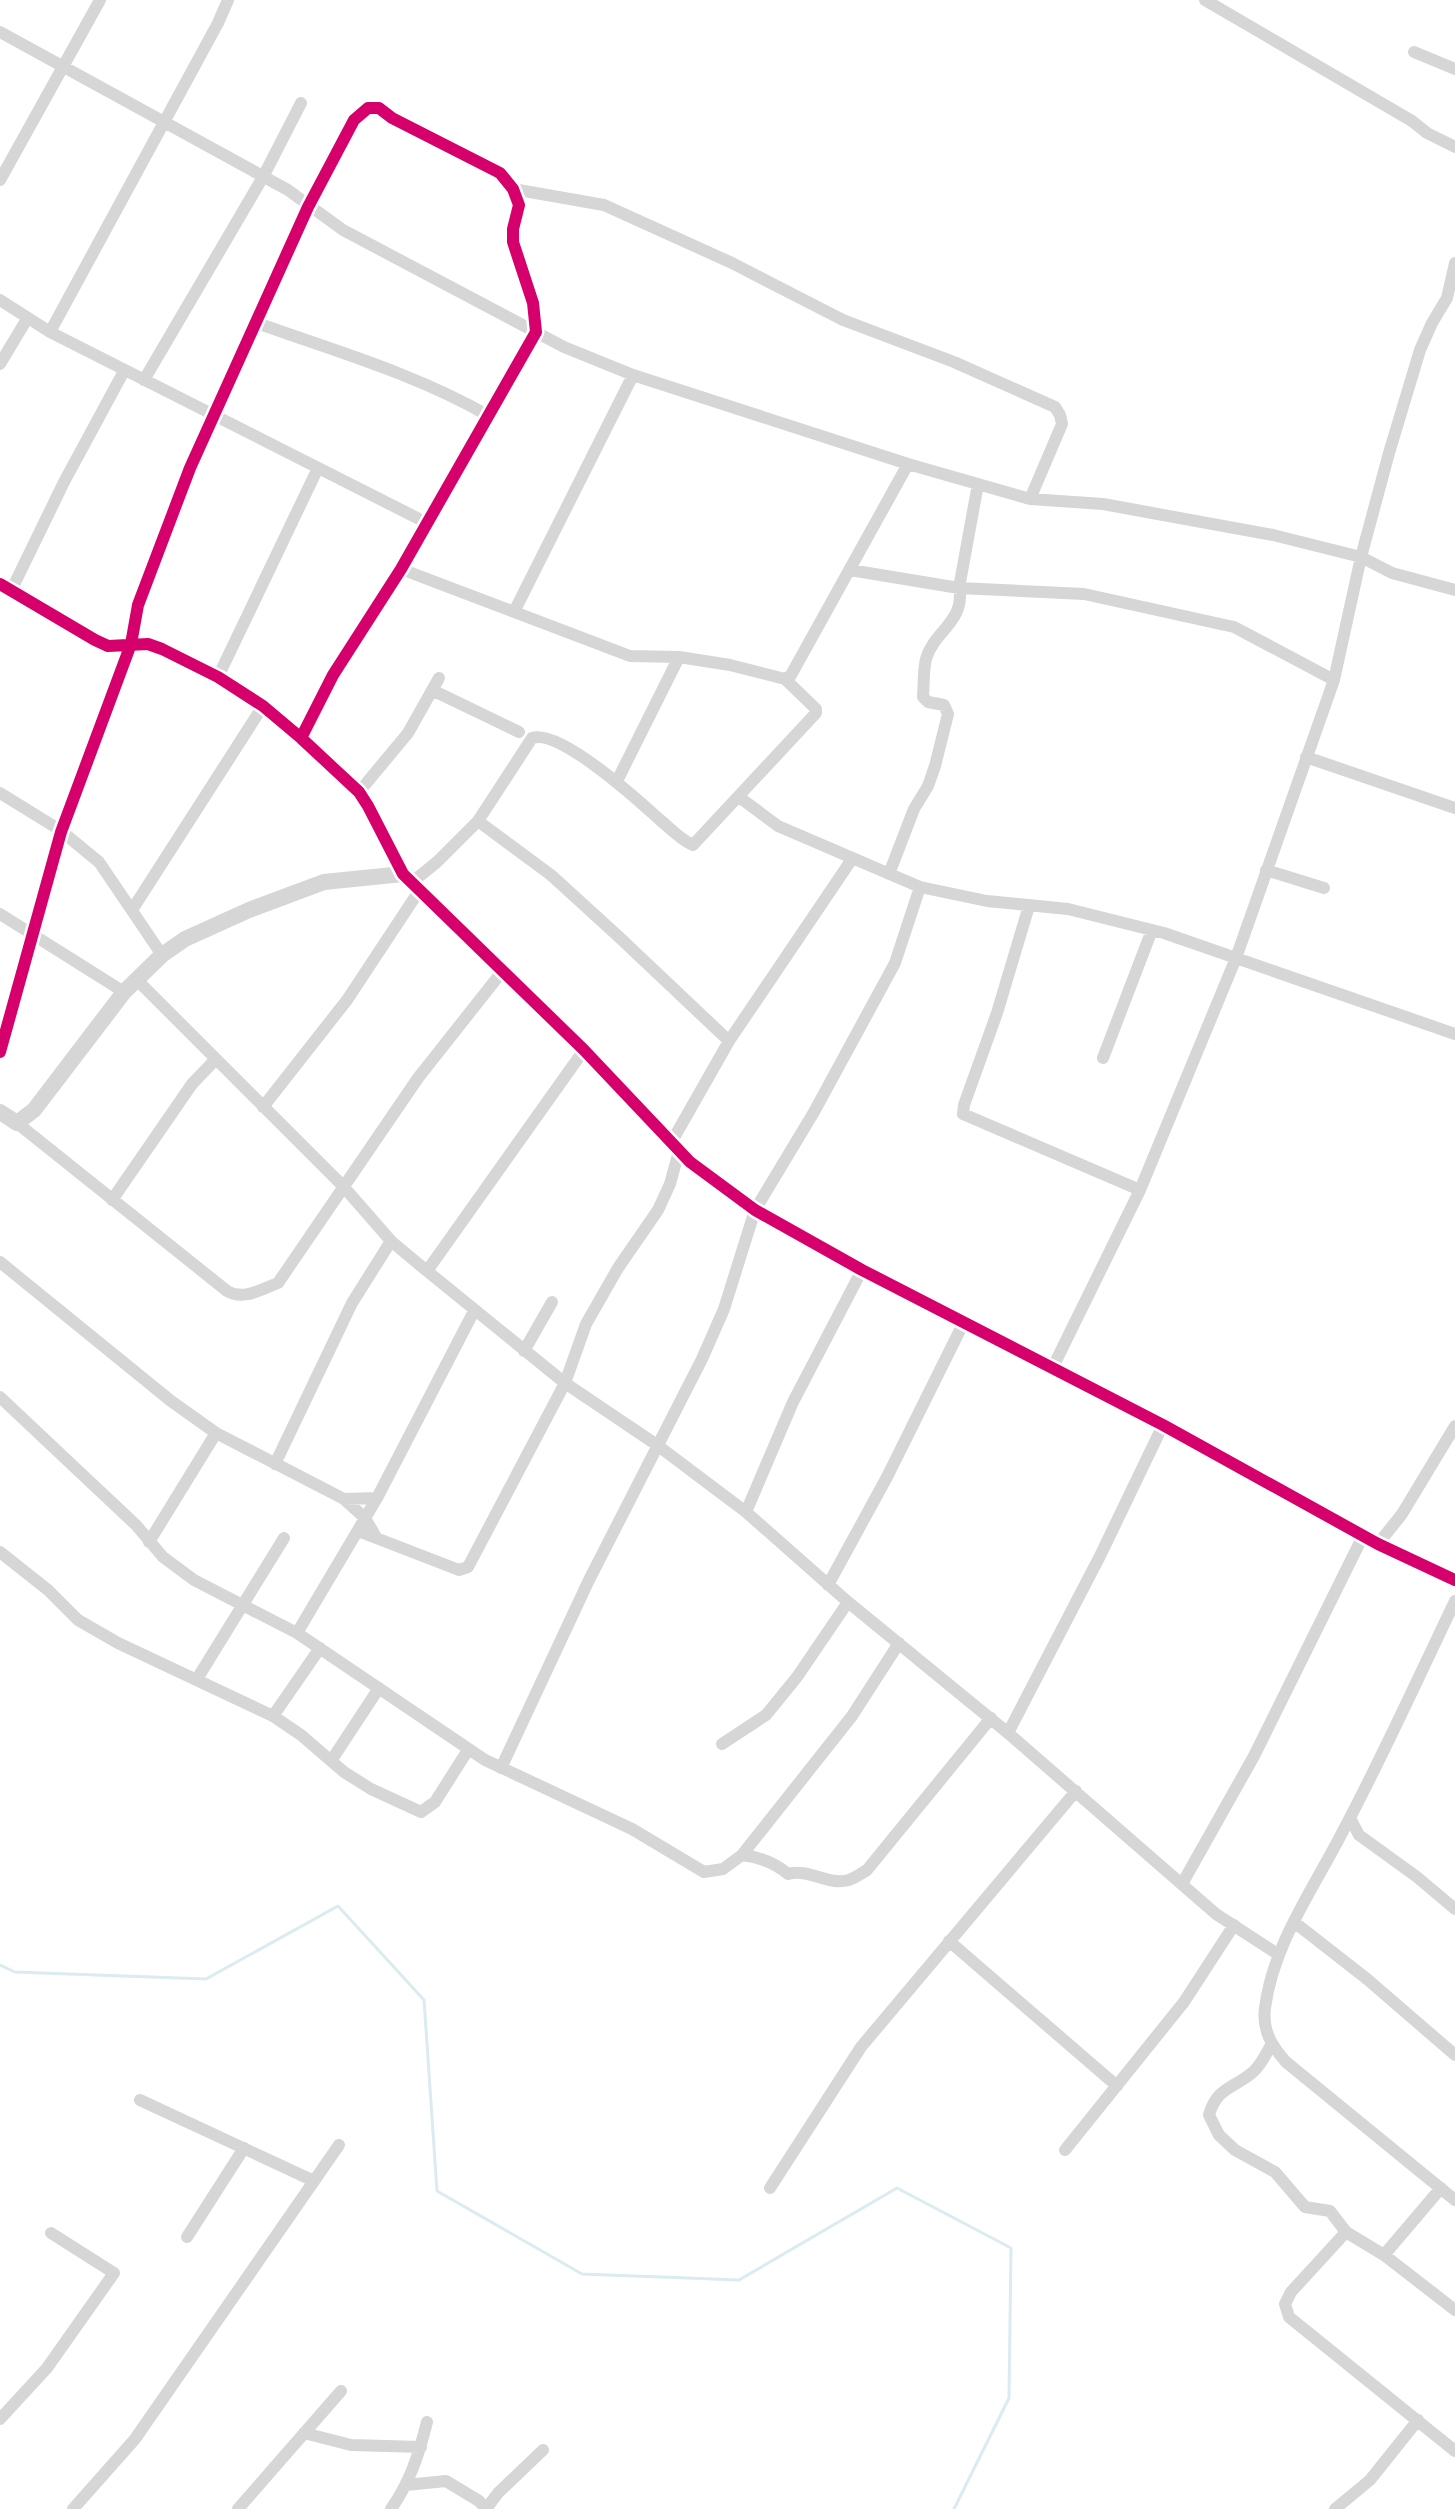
<svg xmlns="http://www.w3.org/2000/svg" width="1455" height="2509" font-family="'Public Sans',sans-serif">
  <rect width="100%" height="100%" fill="#fff"/>
  <g fill="none" stroke-linecap="round" stroke-linejoin="round">
    <path stroke="#dbebf0" stroke-width="3" d="M0,1965l15,7 191,7 132,-73 86,94 13,191 145,83 157,6 158,-92 114,60 -2,150 -55,111"/>
    <path stroke="#d6d6d6" stroke-width="12" d="M1205,0l207,121 15,12 28,14
      M0,32l288,158 55,40 221,117 69,28 275,89 122,35 73,5 170,31 88,22 31,16 63,17
      M1414,52l41,17
      M0,180l100,-180
      M513,189l91,16 128,58 111,57 111,42 101,45 5,8 2,9 -32,75
      M0,300l50,32 377,191
      M257,323c78,28 159,51 232,93
      M50,332l168,-309 10,-23
      M0,364l27,-45
      M144,380l119,-203 38,-74
      M401,569l229,87 49,1 51,8 55,14 31,30v4l-123,132c-12,-5 -23,-17 -34,-26 -21,-19 -100,-91 -127,-81l-54,83 -41,41 -26,21
      M850,570l109,18 125,6 150,33 100,53
      M11,591l53,-109 60,-111
      M514,612l119,-237
      M218,677l100,-209
      M785,679l6,-4 117,-211
      M432,690l87,42
      M1306,757l149,51
      M617,781l62,-124
      M359,792l49,-59 31,-55
      M0,793l60,37 39,32 63,93
      M739,797l39,29 142,61 67,14 81,8 96,24 291,101
      M478,821l73,54 68,62 110,104
      M1266,870l58,18
      M889,874l25,-65 14,-23 7,-20 13,-52 -4,-9 -16,-3 -5,-5c1,-12 0,-26 3,-38 7,-27 40,-38 33,-71l19,-104
      M1029,906l-32,107 -33,92 -1,9 177,76
      M132,910l131,-204
      M0,914l124,78
      M136,979l207,207 48,55 36,30 138,112 92,62 89,67 102,90 160,131 208,181 63,41
      M0,1052l61,-220 70,-188 7,-39 52,-137 118,-261 46,-87 14,-12h11l13,10 108,55 13,16 6,16 -6,24v13l20,61 3,29 -135,237 -68,106 -32,63
      M1103,1058l49,-128
      M263,1107l84,-107 72,-109
      M17,1123l210,168c16,10 35,-2 51,-8l140,-205 83,-105
      M671,1143l58,-102 123,-182
      M112,1200l80,-116 23,-24
      M0,1262l171,139 45,32 128,66 21,19 11,19
      M427,1271l157,-221
      M524,1351l28,-49
      M1052,1369l88,-179 96,-232 98,-278 27,-123 28,-104 31,-103 12,-27 15,-25 8,-35
      M0,1397l136,128 27,32 31,23 103,53 188,127 147,69 72,43 19,-3 19,-14c18,2 32,7 46,19 21,-6 40,12 61,6 6,-2 13,-7 18,-10l124,-152
      M275,1464l77,-161 39,-62
      M344,1499l33,-1
      M746,1512l47,-110 69,-132
      M358,1531l101,39 9,-3 97,-184 21,-59 32,-56 40,-58 12,-26 9,-33
      M149,1542l67,-109
      M1378,1544l24,-30 53,-88
      M0,1552l48,38 30,30 40,23 155,73 28,19 43,37 27,17 50,23 14,-10 33,-52
      M828,1585l59,-108 76,-153
      M1455,1601c-37,77 -72,155 -112,230 -29,57 -70,113 -78,177 -3,23 7,38 21,54l169,138
      M297,1633l80,-135 97,-187
      M197,1679l87,-141
      M273,1716l47,-68
      M1008,1733l92,-177 63,-131
      M722,1744l44,-29 31,-38 51,-75
      M331,1761l48,-73
      M501,1768l88,-188 113,-221 22,-50 31,-99 59,-98 81,-149 25,-76
      M1350,1818l9,17 58,42 38,32
      M742,1855l110,-139 47,-73
      M1182,1884l72,-128 109,-220
      M1294,1922l73,57 88,76
      M949,1941l168,145
      M1271,2045c-5,9 -10,20 -18,27 -20,17 -36,15 -44,43l10,20 16,15 40,22 30,35 25,4 16,21 38,23 71,55
      M140,2100l174,81
      M1065,2150l119,-148 50,-77
      M770,2188l91,-141 215,-256
      M1346,2232l-55,60 -6,12 4,13 166,134
      M187,2237l57,-89
      M1384,2255l57,-67
      M0,2419l47,-51 67,-95 -63,-40
      M304,2433l47,12 70,2
      M406,2485l40,-4 33,20 7,8 12,-16 45,-43
      M73,2509l62,-70 204,-294
      M238,2509l103,-118
      M391,2509c19,-27 28,-55 36,-87
      M1335,2509l35,-29 48,-60"/>
    <path stroke="#d6d6d6" stroke-width="16" d="M0,584l95,56 13,6 40,-2 14,5 56,28 45,29 38,32 58,54 9,14 35,68 181,176 106,112 65,48 107,60 301,155 215,119 77,36
      M0,1112l17,11 17,-13 90,-118 38,-37 23,-16 64,-29 75,-28 79,-8"/>
    <defs>
      <path id="cycleway" d="M0,584l95,56 13,6 40,-2 14,5 56,28 45,29 38,32 58,54 9,14 35,68 181,176 106,112 65,48 107,60 301,155 215,119 77,36
        M0,1052l61,-220 70,-188 7,-39 52,-137 118,-261 46,-87 14,-12h11l13,10 108,55 13,16 6,16 -6,24v13l20,61 3,29 -135,237 -68,106 -32,63"/>
    </defs>
    <use href="#cycleway" stroke="#fff" stroke-width="17"/>
    <use href="#cycleway" stroke="#d6006c" stroke-width="12"/>
  </g>
</svg>
